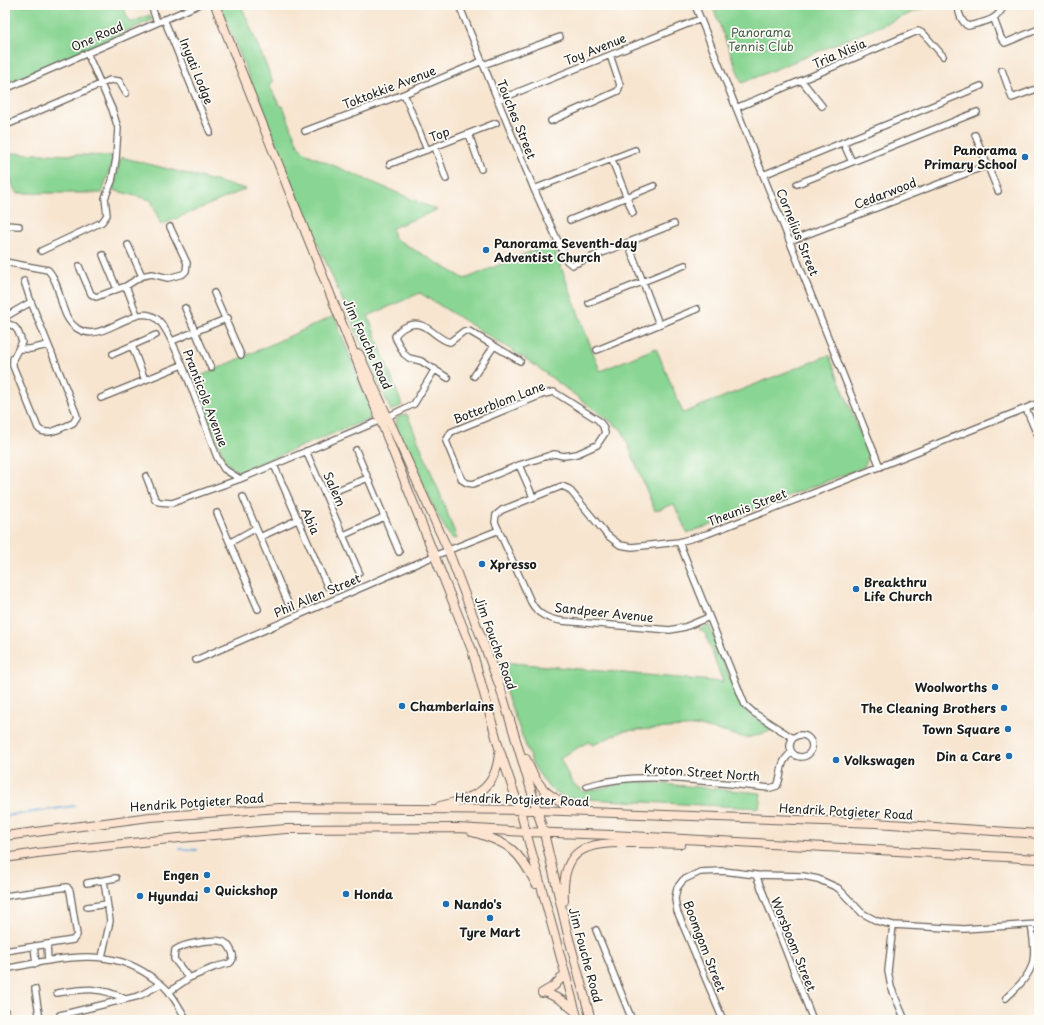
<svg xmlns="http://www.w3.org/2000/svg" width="1044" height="1025" font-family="'Playpen Sans',sans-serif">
  <rect width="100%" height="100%" fill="#fdfcf7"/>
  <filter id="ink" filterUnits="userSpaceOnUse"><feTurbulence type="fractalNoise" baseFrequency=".025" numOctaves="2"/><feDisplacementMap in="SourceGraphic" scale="8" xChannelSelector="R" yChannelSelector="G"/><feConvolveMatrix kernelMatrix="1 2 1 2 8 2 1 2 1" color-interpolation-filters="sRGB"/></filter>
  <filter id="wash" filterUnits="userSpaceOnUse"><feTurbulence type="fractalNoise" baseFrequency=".012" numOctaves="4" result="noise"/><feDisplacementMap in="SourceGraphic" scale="16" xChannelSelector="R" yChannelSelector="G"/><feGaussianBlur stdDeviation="0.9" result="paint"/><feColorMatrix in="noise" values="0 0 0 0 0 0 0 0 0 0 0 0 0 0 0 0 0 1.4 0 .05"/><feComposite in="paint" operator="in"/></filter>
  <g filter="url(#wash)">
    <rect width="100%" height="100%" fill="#f7e5d0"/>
    <path fill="#89d593" stroke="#527858" d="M5,5h117l8,18 20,-8 2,5 -147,64z
      M220,5h21l32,77 -4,3 11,21h3l15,39 9,9 130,56 -45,18 2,10 71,41 87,-36 48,128 56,-23 27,65 146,-58 40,100 -5,12 -141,54 -36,12 -13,-29 -19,7 -33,-81 -93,-69 -109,-68 -52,23 34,89 -11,6 -94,-215z
      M712,5h219l-189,78z
      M5,153l109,3 -12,37h-86l-11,-27z
      M121,157l125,32 -85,36 -10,-25 -38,-10z
      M334,316l40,101 -136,55 -12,-10 -34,-82z
      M407,414l32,77 18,48 -6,-1 -11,-18 -44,-93 1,-9z
      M709,625l29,73 10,16 26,16 -27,8 -47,-12 -77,5 -30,14 -5,-3 -28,16 12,25 12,9 49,-11 128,12 -2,15 -192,-10 -18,-10 -16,-23 -38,-102 7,-1 221,20 -18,-49 -6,-4z"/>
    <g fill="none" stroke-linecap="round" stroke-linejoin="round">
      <path stroke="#63a5d7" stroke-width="2" d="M5,816l70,-10
        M180,849l17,1"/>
    </g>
  </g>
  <g filter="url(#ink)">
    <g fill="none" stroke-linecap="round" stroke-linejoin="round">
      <defs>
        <path id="street" d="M151,5l6,17
          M459,5l75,184 33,72 5,4 102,-41
          M695,5l185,462
          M959,5c-2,6 3,18 9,21 15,-4 30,-5 36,-21
          M164,19l46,113
          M994,19l7,19 4,5 34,-14
          M1039,57v1
          M483,65l77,-28
          M1002,70l10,28 27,-10
          M802,81l20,25
          M5,89l193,-84
          M404,94l23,56
          M498,100l202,-81
          M736,108l182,-77 6,3 19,22
          M551,121l67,-30 2,-6 -10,-30
          M11,123l99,-43 9,1 7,12
          M305,131l99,-37 78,-33
          M469,134l12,35
          M975,135l23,56
          M843,142l9,20
          M435,147l11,32
          M612,160l21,53
          M390,164l106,-41
          M763,175l218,-89
          M797,184l180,-72
          M534,189l101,-39
          M570,220l84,-34
          M5,225l14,1
          M790,241l198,-76
          M628,243l31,81
          M128,245l14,31
          M41,251l61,-29 5,-7 -2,-17 7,-17 4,-22 2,-31 -6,-19 -25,-56
          M103,255l14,34
          M5,262l43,8c15,16 10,47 30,59 16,10 33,-3 48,-9 11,-5 21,-9 31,-1 17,12 50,113 60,138l7,12 16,10
          M79,266l12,28 5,3 30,-11 16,-10 10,-2 16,4 15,-4 3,-3 1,-8 -17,-36
          M126,286l11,29
          M214,293l27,62
          M589,303l96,-38
          M185,308l26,60
          M5,317l26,-15
          M5,324c11,-1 14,9 17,18l-9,17v7l25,62c8,10 25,-1 35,-5l4,-6 -1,-4 -45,-111 -7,-21
          M172,341l56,-23
          M132,346l13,34
          M19,349h11l18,-4
          M597,350l100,-41
          M113,354l43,-19
          M474,376l20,-30
          M448,378l-27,-17 -12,-3 -5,-4 -8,-15 -1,-3c4,-6 8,-9 15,-11 17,-5 25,14 40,17l14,-11h5l51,30
          M554,392l44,28 5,6 2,7 -8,12 -20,9 -13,2 -10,-2 -35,11 -46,19 -6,-1 -5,-3 -16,-39 5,-9 93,-38z
          M101,398l81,-33
          M1026,409l13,30
          M356,450l43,102
          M306,451l53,121
          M274,465l53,121
          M519,465l14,32
          M146,476l9,23 4,3 13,1 68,-24 141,-59 33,-16 21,-35
          M325,495l43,-17
          M243,497l45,106
          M217,513l41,96
          M344,535l40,-18
          M260,537l39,-18
          M231,542l25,-14
          M679,542l66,163 9,8 39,25
          M709,617l-24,10 -15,3 -108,-9c-14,-2 -24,-6 -31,-19l-36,-80 1,-7 6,-5 60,-24 7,3 38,46 13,10 12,2 47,-5 28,-8 109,-42 223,-89
          M196,660l238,-104 65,-26
          M790 746a11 11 0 1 1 22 0a11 11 0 1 1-22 0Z
          M587,786c59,-17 123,-3 183,2l7,-2c7,-14 0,-22 15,-34
          M756,875l57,145
          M87,883l29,-5
          M5,896l62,-9 3,4 7,44 -4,5 -68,11
          M87,907l20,-3
          M893,925l-5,46 3,16 14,33
          M596,930l36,90
          M47,944l1,17
          M34,946l2,18
          M102,957l8,-36 -6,-40
          M5,969c49,-9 101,-25 145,7 7,5 14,9 19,16 7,8 12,19 18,28
          M35,989l5,31
          M169,992l20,-14 -15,-19 1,-9c8,-6 36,-11 46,-9 6,1 9,6 11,11 2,4 1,8 -2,11l-15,4 -26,11
          M57,993c27,-4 43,-7 68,6
          M1006,998c28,-26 32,-35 25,-73
          M5,1010l2,10
          M60,1015l79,-19 22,-12
          M723,1020l-46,-109 -2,-12 2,-11 6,-8 17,-8 23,-1 33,4 47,1 15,3 20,9 24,25 15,8 16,4 71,4 75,-5"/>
        <path id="secondary" d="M215,5l257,645 27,98 21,62 58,210
          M359,354l89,196 52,137 44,146 24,102 23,85
          M526,759c14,35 25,39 59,52
          M440,806c34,-8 56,-15 59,-53
          M472,832c36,10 47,18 64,52
          M5,836l145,-19 130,-9 257,2 339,13 163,11
          M5,858l32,-5 142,-15 107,-9 171,-1 69,4 86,3 427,24
          M564,901c-3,-53 21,-59 67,-58 17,0 33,0 50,1
          M542,993l12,-7 11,-12
          M547,993l14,7 14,11"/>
      </defs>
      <use href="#street" stroke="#69625b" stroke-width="8"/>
      <use href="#secondary" stroke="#69625b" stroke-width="10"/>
      <use href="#street" stroke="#fff" stroke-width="5.5"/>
      <use href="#secondary" stroke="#fde4d1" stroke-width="8"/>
    </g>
  </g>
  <g fill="#1f6fb2" stroke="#fdfcf7" stroke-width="1.5">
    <circle cx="1025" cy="157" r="4"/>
    <circle cx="486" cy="250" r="4"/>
    <circle cx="482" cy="564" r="4"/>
    <circle cx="856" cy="589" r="4"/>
    <circle cx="995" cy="687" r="4"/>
    <circle cx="402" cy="706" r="4"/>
    <circle cx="1004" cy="708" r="4"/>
    <circle cx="1008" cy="729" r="4"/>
    <circle cx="1009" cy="756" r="4"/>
    <circle cx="836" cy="760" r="4"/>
    <circle cx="207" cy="875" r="4"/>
    <circle cx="207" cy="890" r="4"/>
    <circle cx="346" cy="894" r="4"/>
    <circle cx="140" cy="896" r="4"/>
    <circle cx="446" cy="904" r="4"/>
    <circle cx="490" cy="918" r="4"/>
  </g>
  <g text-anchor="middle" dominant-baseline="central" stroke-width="3.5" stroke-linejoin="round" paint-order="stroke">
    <g font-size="12" fill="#425d46" stroke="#fdfcf7">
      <text x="761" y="32">Panorama<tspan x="761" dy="14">Tennis Club</tspan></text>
    </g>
    <g font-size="12" fill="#1c1c1c" stroke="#fdfcf7">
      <text transform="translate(97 36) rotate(-24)">One Road</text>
      <text transform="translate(595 49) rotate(-22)">Toy Avenue</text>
      <text transform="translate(839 53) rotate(-23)">Tria Nisia</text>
      <text transform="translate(197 71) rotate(68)">Inyati Lodge</text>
      <text transform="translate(389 87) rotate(-21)">Toktokkie Avenue</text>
      <text transform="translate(517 119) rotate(68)">Touches Street</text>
      <text transform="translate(439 134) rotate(-21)">Top</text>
      <text transform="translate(885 193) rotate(-21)">Cedarwood</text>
      <text transform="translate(798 232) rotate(68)">Cornelius Street</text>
      <text transform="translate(368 344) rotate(65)">Jim Fouche Road</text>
      <text transform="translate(206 398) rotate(69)">Pranticole Avenue</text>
      <text transform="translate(499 402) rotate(-21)">Botterblom Lane</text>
      <text transform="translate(335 489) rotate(66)">Salem</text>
      <text transform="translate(747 507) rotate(-21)">Theunis Street</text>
      <text transform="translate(311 521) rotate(67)">Abia</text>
      <text transform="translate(317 595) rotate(-23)">Phil Allen Street</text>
      <text transform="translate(604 612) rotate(6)">Sandpeer Avenue</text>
      <text transform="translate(496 643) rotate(70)">Jim Fouche Road</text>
      <text transform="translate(702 772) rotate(4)">Kroton Street North</text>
      <text transform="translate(522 799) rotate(2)">Hendrik Potgieter Road</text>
      <text transform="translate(197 802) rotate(-4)">Hendrik Potgieter Road</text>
      <text transform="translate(846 811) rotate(3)">Hendrik Potgieter Road</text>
      <text transform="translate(794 944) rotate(68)">Worsboom Street</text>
      <text transform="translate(705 946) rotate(69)">Boomgom Street</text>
      <text transform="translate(586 955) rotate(75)">Jim Fouche Road</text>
    </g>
    <g font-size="12" font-weight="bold" fill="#1c1c1c" stroke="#fdfcf7" text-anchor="start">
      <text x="1017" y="150" text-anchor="end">Panorama<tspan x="1017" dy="14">Primary School</tspan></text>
      <text x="494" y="243">Panorama Seventh-day<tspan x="494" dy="14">Adventist Church</tspan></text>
      <text x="490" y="564">Xpresso</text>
      <text x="864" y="582">Breakthru<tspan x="864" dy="14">Life Church</tspan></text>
      <text x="987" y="687" text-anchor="end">Woolworths</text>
      <text x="410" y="706">Chamberlains</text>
      <text x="996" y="708" text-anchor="end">The Cleaning Brothers</text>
      <text x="1000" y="729" text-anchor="end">Town Square</text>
      <text x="1001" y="756" text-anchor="end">Din a Care</text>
      <text x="844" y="760">Volkswagen</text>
      <text x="199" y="875" text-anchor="end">Engen</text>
      <text x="215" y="890">Quickshop</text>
      <text x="354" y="894">Honda</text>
      <text x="148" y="896">Hyundai</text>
      <text x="454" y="904">Nando's</text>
      <text x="490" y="932" text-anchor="middle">Tyre Mart</text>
    </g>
  </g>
  <rect width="1044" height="1025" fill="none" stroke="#fdfcf7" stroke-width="20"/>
</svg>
